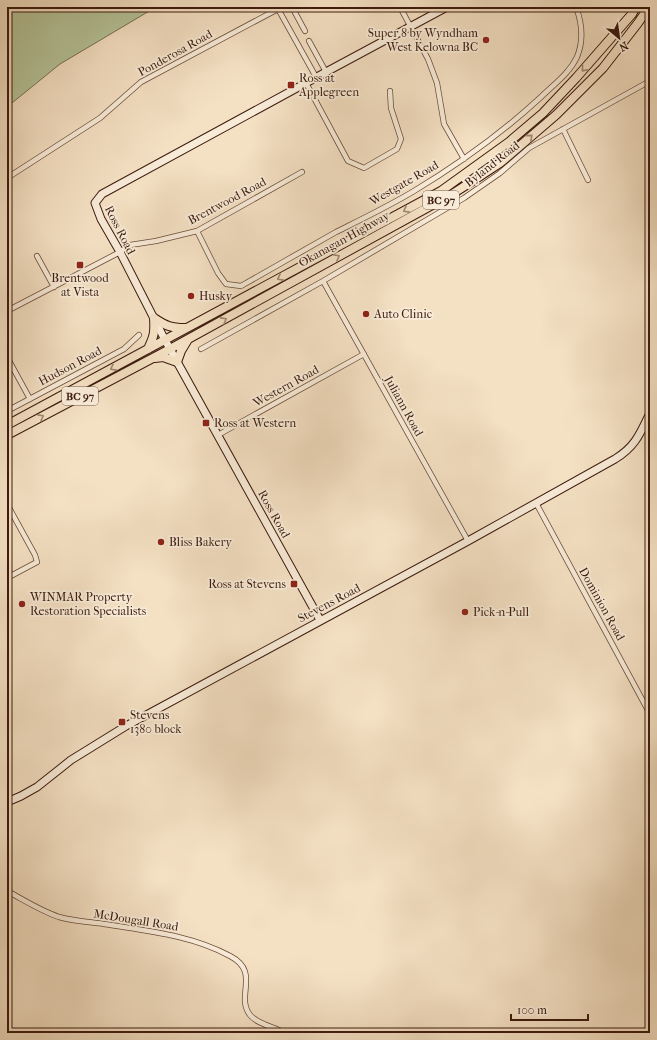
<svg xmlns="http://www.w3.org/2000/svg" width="657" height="1040" font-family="'IM FELL French Canon',serif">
  <rect width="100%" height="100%" fill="#f4e0c3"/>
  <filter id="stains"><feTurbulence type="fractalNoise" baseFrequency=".005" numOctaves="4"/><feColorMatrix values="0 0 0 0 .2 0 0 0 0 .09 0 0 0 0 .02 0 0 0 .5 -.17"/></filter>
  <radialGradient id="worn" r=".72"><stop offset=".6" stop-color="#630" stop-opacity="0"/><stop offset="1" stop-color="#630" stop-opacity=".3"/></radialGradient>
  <path fill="#b5c399" stroke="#786e53" d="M7,7h149l-96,57 -53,43z"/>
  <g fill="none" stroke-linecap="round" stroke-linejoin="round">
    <defs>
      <path id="street" d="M277,7l39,70
        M292,7l13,24
        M400,7l28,52 9,24 7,41 20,35
        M309,41l17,31
        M306,83l42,78 16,7 33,-19 4,-10 -10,-31 -1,-17
        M563,129l25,51
        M7,178l93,-60 41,-36 137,-73
        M197,231l21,42 8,11 15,2c32,-18 63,-36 95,-54 26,-13 53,-26 78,-41 45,-27 88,-58 127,-94 12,-12 28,-23 36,-40 7,-17 5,-34 -1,-50
        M37,256l17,31
        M323,281l145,260
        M7,311l113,-59 10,-7 26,-4 41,-10 105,-59
        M201,349l122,-68 141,-83 36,-25 29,-25 121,-67
        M7,357l23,42
        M7,411l117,-62 15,-14
        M218,435l146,-81
        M536,503l114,211
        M7,504l28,51 2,7 -30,16
        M7,891c17,9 34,20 52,26 14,4 30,5 45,7 43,7 87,11 126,32 31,16 5,40 20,59 7,9 25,12 35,18"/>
      <path id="secondary" d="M320,620l-155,-280 -45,-88 -19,-33 -6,-16 7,-9 204,-111 20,-11 121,-65
        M7,802l14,-6 16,-9 24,-19 10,-8 55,-34 342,-185 147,-82c20,-12 25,-25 35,-46"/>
      <path id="highway" d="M154,318c12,8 17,10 31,10
        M148,349c6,-13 7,-16 6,-31
        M155,358l8,-1 14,5 4,-11 6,-10
        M7,425l434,-234 68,-49 34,-29 33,-35 56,-64 4,-7
        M7,435l163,-86 284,-156 46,-30 56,-48 47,-47 35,-45 11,-16"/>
    </defs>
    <use href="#street" stroke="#6a4c3a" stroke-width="6"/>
    <use href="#secondary" stroke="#3c1a0d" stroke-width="9"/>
    <use href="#highway" stroke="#3c1a0d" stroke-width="10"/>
    <use href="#street" stroke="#f8ebd8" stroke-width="4.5"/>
    <use href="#secondary" stroke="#f8ebd8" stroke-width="7"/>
    <use href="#highway" stroke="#f4e0c3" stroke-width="8"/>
  </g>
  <defs><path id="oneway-chevron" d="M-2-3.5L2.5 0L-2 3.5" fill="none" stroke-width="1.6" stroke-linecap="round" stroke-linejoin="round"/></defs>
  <g stroke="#a18771">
    <use href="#oneway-chevron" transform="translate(584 69) rotate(131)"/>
    <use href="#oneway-chevron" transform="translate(530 137) rotate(-41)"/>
    <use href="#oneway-chevron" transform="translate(406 210) rotate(152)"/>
    <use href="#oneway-chevron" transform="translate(337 257) rotate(-29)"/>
    <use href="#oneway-chevron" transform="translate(280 278) rotate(152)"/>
    <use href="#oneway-chevron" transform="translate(224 320) rotate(-29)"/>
    <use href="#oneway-chevron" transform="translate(113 368) rotate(152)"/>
    <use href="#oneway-chevron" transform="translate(41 417) rotate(-28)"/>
  </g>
  <g fill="#8f2418" stroke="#f8ebd8" stroke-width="1.5">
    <circle cx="486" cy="40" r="4"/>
    <rect x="287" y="81" width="8" height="8" rx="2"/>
    <rect x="76" y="261" width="8" height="8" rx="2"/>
    <circle cx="191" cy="296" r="4"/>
    <circle cx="366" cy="314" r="4"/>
    <rect x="202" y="419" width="8" height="8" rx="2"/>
    <circle cx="161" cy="542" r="4"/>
    <rect x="290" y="580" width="8" height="8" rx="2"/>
    <circle cx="22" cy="604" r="4"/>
    <circle cx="465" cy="612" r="4"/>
    <rect x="118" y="718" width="8" height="8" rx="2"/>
  </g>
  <g text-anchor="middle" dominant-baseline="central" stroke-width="3.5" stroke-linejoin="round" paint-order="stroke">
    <g fill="#f8ebd8" stroke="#74594a" stroke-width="1">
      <rect x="423" y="191" width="36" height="18" rx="3"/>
      <rect x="62" y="387" width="36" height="18" rx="3"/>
    </g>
    <g font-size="11" font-weight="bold" fill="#3c1a0d">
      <text x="441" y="200">BC 97</text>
      <text x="80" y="396">BC 97</text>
    </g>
    <g font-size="12" fill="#3c1a0d" stroke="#f8ebd8" text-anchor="start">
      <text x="478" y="33" text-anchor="end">Super 8 by Wyndham<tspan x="478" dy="14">West Kelowna BC</tspan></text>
      <text x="299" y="78">Ross at<tspan x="299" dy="14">Applegreen</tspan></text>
      <text x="80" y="278" text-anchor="middle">Brentwood<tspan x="80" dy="14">at Vista</tspan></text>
      <text x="199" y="296">Husky</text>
      <text x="374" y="314">Auto Clinic</text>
      <text x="214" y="423">Ross at Western</text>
      <text x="169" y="542">Bliss Bakery</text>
      <text x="286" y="584" text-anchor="end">Ross at Stevens</text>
      <text x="30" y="597">WINMAR Property<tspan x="30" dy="14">Restoration Specialists</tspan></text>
      <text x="473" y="612">Pick-n-Pull</text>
      <text x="130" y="715">Stevens<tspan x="130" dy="14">1380 block</tspan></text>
    </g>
    <g font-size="12" fill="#3c1a0d" stroke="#f8ebd8">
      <text transform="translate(175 53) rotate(-29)">Ponderosa Road</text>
      <text transform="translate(492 164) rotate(-38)">Byland Road</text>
      <text transform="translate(404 183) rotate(-30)">Westgate Road</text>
      <text transform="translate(227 201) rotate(-28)">Brentwood Road</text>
      <text transform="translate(120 230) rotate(63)">Ross Road</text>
      <text transform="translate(344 239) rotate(-29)">Okanagan Highway</text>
      <text transform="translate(70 366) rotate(-28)">Hudson Road</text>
      <text transform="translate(286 386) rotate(-29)">Western Road</text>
      <text transform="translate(404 406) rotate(61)">Juliann Road</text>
      <text transform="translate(274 514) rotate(61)">Ross Road</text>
      <text transform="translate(329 603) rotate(-28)">Stevens Road</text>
      <text transform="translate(602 604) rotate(61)">Dominion Road</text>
      <text transform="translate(136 920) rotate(9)">McDougall Road</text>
    </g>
  </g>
  <rect width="657" height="1040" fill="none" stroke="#f4e0c3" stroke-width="24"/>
  <rect x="8" y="8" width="641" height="1024" fill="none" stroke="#3c1a0d" stroke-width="2"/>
  <rect x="12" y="12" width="633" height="1016" fill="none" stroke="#3c1a0d"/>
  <g transform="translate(619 38) rotate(151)" stroke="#f8ebd8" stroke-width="3" paint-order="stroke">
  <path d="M0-3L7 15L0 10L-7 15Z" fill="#3c1a0d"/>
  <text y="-6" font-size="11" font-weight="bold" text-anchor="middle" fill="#3c1a0d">N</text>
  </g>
  <path d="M511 1014v6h77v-6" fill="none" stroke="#3c1a0d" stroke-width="2"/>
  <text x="517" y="1014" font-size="12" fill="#3c1a0d" stroke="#f8ebd8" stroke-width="3" paint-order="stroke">100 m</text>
  <rect width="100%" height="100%" filter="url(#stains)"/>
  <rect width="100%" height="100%" fill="url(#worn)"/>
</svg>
